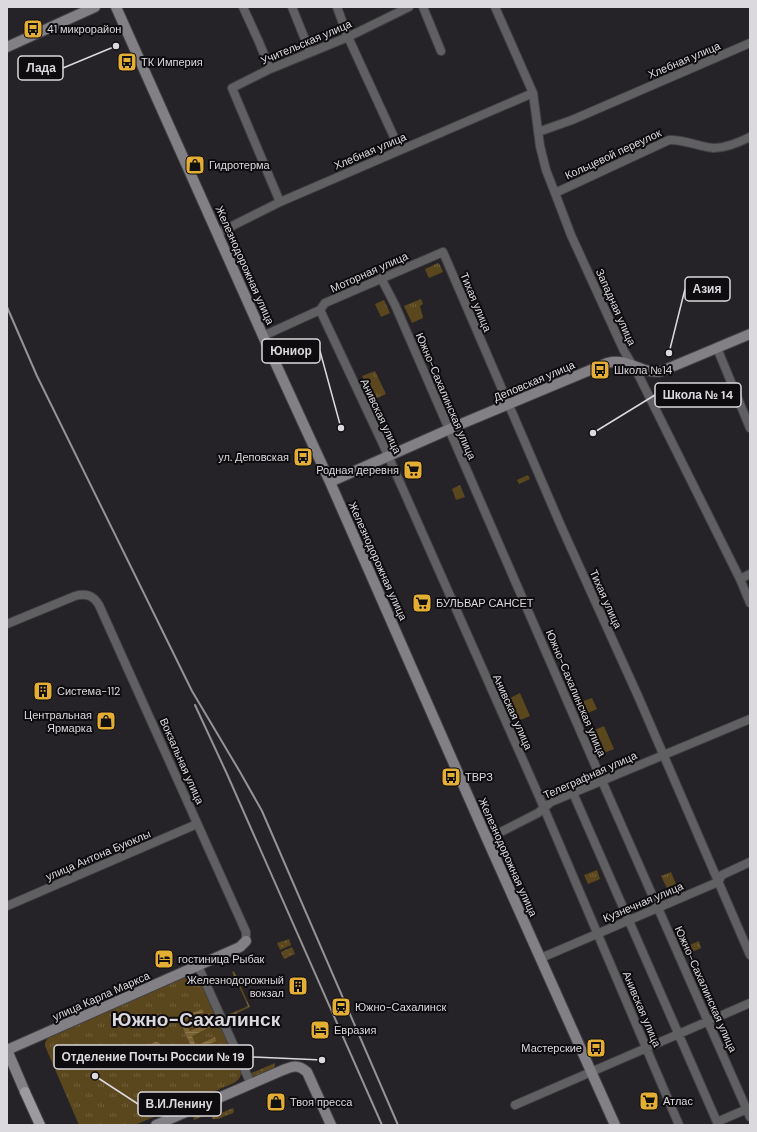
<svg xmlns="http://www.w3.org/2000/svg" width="757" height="1132" font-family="'DM Sans',sans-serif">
  <defs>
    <pattern id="grass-dots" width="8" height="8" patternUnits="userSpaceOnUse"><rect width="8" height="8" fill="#5b471d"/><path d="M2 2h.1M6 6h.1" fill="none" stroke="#72613d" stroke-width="1.8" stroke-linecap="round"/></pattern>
    <pattern id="forest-firs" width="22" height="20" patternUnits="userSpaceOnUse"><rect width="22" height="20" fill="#5b471d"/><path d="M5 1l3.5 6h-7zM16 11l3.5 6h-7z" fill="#72613d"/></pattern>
    <pattern id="park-tufts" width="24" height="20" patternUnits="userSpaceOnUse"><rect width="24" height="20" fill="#5b471d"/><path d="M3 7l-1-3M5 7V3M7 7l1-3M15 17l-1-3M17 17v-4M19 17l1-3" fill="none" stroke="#72613d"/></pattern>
    <pattern id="water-rules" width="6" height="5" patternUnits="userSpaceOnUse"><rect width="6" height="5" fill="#7a6232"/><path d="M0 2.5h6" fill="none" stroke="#8c784f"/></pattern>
  </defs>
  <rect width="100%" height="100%" fill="#252327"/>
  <path fill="url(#grass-dots)" d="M289,939l2,6 -11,5 -3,-7z
    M292,947l3,7 -11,5 -3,-7z
    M275,1063c0,9 -13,11 -21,14l-5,-3z
    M233,1108l1,3 -1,2 -15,6h-6v-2z
    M198,1111l4,2 5,-2 1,3 -14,6 -1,-5z"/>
  <path fill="url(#forest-firs)" d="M234,971l16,36 -21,10 -2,-2 21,-9 -16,-34z"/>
  <path fill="url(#park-tufts)" d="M438,263l2,2 3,7 -14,6 -4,-9z
    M421,299l2,5 -3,2 3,12 -11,5 -8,-17z
    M384,300l6,13 -9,4 -6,-13z
    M375,371l11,23 -13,6 -11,-24z
    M528,475l2,4 -11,5 -2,-4z
    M460,485l5,12 -9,3 -4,-11z
    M592,698l5,11 -11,5 -5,-12z
    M597,870l3,9 -12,5 -4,-9z
    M671,872l5,12 -9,4 -6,-12z
    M699,941l2,7 -11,5 -3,-7z
    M187,975c7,-1 11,1 15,6l39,87c1,7 -1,11 -7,15l-99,42h-56l-34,-79v-3l3,-6z"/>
  <path fill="#5b471d" d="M520,693l10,23 -12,5 -10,-22z
    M604,726l10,23 -12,5 -10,-23z"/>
  <path fill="url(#water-rules)" d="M202,1009l2,3 -19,8 5,11 18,-8 2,4 -18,9 4,10 19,-9 1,4 -23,10 -14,-32z
    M150 1048a6 6 0 1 1 12 0a6 6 0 1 1-12 0Z"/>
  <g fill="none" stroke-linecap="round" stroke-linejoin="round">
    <defs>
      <path id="street" d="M243,7l16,35 11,27
        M292,7l18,45
        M337,7l11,30 52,113
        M423,7l18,44
        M495,7l38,86 7,53 6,24 9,23 16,42 53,116 15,25 101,203 10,24
        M538,132l34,-12 178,-77
        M555,193l114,-53c15,-1 30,7 45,8 12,0 26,-6 36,-11
        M280,202l-48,-114 38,-19 78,-32 61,-30
        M218,233l62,-31 253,-109
        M381,278l14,27 207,476 148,336
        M320,310l62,132 156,352 141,331
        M263,336l57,-26 5,-7 118,-51 118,274 77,170 112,259
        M717,348l33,80
        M740,579l10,-5
        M7,624l68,-28c11,-3 18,-1 24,9l147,327v9
        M573,793l144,329 30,-13
        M487,839l51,-26 13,-11 199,-83
        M7,906l190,-82
        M541,958l177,-76 4,-7 28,-13
        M198,966l53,118
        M515,1105l235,-102"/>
      <path id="secondary" d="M116,7l147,329 67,146 157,357 128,286
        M7,47l88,-40
        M330,482l131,-58 146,-61c23,-6 33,12 55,8l88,-37
        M7,1050l233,-103 6,-6
        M7,1050l18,42
        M156,1125l127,-55c10,-4 15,-6 24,2l24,53"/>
      <path id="primary" d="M25,1092l15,33"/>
    </defs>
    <use href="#street" stroke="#424044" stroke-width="10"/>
    <use href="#secondary" stroke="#424044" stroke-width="12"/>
    <use href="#primary" stroke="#424044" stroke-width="12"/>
    <use href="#street" stroke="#605f61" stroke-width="8"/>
    <use href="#secondary" stroke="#828084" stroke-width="10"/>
    <use href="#primary" stroke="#9d9a9f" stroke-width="10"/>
    <path stroke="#959397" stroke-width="2" d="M7,307l30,69 155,315 48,81 22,39 136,314
      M195,705l32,69 155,351"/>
  </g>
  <defs>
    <symbol id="bus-square" viewBox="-11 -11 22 22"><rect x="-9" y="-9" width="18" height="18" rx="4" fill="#e4ae35" stroke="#0e0c0f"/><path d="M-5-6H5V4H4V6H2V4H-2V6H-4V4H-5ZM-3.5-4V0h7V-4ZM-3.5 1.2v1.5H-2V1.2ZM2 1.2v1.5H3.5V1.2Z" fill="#111"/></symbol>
    <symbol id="shop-square" viewBox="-11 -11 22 22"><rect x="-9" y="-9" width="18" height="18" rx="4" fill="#e4ae35" stroke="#0e0c0f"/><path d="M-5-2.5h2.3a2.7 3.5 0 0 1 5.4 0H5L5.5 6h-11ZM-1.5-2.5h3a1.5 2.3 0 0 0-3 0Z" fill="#111"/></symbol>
    <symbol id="supermarket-square" viewBox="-11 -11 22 22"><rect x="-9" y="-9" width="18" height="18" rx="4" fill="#e4ae35" stroke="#0e0c0f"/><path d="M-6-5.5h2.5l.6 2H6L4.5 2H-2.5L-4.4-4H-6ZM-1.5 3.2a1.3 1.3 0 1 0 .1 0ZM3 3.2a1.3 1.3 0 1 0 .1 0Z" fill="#111"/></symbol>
    <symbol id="building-square" viewBox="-11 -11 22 22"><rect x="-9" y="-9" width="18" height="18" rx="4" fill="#e4ae35" stroke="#0e0c0f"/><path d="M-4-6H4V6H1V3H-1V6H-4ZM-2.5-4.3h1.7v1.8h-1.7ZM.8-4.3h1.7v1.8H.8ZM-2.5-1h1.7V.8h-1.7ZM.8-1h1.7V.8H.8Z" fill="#111"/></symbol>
    <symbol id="hotel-square" viewBox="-11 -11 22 22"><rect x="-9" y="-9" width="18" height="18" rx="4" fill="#e4ae35" stroke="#0e0c0f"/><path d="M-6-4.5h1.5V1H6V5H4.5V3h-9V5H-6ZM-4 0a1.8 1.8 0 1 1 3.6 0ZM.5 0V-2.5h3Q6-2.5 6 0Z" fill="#111"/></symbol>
    <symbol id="station-square" viewBox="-11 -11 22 22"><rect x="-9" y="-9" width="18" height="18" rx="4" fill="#e4ae35" stroke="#0e0c0f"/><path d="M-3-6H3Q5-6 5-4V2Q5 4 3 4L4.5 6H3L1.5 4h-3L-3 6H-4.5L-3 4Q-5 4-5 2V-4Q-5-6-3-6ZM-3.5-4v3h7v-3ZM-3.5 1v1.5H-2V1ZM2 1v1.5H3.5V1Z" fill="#111"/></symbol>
  </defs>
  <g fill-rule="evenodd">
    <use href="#bus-square" x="22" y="18" width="22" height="22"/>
    <use href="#bus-square" x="116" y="51" width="22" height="22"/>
    <use href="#shop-square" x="184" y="154" width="22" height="22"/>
    <use href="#bus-square" x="589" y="359" width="22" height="22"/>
    <use href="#bus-square" x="292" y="446" width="22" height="22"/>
    <use href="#supermarket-square" x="402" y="459" width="22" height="22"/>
    <use href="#supermarket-square" x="411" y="592" width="22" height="22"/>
    <use href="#building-square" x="32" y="680" width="22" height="22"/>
    <use href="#shop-square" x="95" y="710" width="22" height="22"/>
    <use href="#bus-square" x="440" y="766" width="22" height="22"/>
    <use href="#hotel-square" x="153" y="948" width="22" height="22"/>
    <use href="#building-square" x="287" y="975" width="22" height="22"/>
    <use href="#station-square" x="330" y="996" width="22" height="22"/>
    <use href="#hotel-square" x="309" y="1019" width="22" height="22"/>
    <use href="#bus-square" x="585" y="1037" width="22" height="22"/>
    <use href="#supermarket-square" x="638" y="1090" width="22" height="22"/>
    <use href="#shop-square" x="265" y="1091" width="22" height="22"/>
  </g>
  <g text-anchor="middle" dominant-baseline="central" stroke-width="4" stroke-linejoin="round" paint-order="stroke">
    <g font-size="11" fill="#dbd9dd" stroke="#0e0c0f" text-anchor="start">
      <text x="47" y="29">41 микрорайон</text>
      <text x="141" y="62">ТК Империя</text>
      <text x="209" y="165">Гидротерма</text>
      <text x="614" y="370">Школа №14</text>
      <text x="289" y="457" text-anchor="end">ул. Деповская</text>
      <text x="399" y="470" text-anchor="end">Родная деревня</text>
      <text x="436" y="603">БУЛЬВАР САНСЕТ</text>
      <text x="57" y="691">Система-112</text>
      <text x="92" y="715" text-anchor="end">Центральная<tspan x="92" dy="13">Ярмарка</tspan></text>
      <text x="465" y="777">ТВРЗ</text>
      <text x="178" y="959">гостиница Рыбак</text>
      <text x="284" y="980" text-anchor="end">Железнодорожный<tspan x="284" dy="13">вокзал</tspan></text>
      <text x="355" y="1007">Южно-Сахалинск</text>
      <text x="334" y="1030">Евразия</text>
      <text x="582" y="1048" text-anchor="end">Мастерские</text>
      <text x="663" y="1101">Атлас</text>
      <text x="290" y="1102">Твоя пресса</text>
    </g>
    <g font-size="11" fill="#dbd9dd" stroke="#0e0c0f">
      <text transform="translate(306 42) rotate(-23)">Учительская улица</text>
      <text transform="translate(684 60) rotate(-23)">Хлебная улица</text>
      <text transform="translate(370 151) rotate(-23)">Хлебная улица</text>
      <text transform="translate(613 154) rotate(-25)">Кольцевой переулок</text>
      <text transform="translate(245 265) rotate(66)">Железнодорожная улица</text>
      <text transform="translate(369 272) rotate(-24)">Моторная улица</text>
      <text transform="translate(476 302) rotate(67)">Тихая улица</text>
      <text transform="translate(616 307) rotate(66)">Западная улица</text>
      <text transform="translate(534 381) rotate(-23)">Деповская улица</text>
      <text transform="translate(446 396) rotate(67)">Южно-Сахалинская улица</text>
      <text transform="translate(381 416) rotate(65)">Анивская улица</text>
      <text transform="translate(378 561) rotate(66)">Железнодорожная улица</text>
      <text transform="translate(606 599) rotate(66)">Тихая улица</text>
      <text transform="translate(576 693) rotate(67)">Южно-Сахалинская улица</text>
      <text transform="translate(513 712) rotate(66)">Анивская улица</text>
      <text transform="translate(182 761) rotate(66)">Вокзальная улица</text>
      <text transform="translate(590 775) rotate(-24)">Телеграфная улица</text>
      <text transform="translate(98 855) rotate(-23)">улица Антона Буюклы</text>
      <text transform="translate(508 857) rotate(66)">Железнодорожная улица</text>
      <text transform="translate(643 902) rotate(-23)">Кузнечная улица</text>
      <text transform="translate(706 989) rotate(66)">Южно-Сахалинская улица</text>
      <text transform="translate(101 996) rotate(-24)">улица Карла Маркса</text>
      <text transform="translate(642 1009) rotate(67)">Анивская улица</text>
    </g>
    <g font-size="19" font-weight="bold" fill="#dbd9dd" stroke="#0e0c0f">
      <text x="196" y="1019">Южно-Сахалинск</text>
    </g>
  </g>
  <path fill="none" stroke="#dbd9dd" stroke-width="1.5" d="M116 46L63 68M669 353L685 289M341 428L320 351M593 433L655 395M322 1060L253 1057M95 1076L138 1104"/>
  <g fill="#dbd9dd" stroke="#0e0c0f" stroke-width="1.5">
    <circle cx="116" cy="46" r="4"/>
    <circle cx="669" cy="353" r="4"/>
    <circle cx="341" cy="428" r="4"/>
    <circle cx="593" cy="433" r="4"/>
    <circle cx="322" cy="1060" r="4"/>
    <circle cx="95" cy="1076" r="4"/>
  </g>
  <g fill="#0e0c0f" stroke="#dbd9dd" stroke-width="1.5">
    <rect x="18" y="56" width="45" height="24" rx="4"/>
    <rect x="685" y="277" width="45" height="24" rx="4"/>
    <rect x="262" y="339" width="58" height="24" rx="4"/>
    <rect x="655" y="383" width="86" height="24" rx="4"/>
    <rect x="54" y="1045" width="199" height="24" rx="4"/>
    <rect x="138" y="1092" width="83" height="24" rx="4"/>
  </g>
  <g font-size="12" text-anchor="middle" font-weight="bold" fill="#dbd9dd">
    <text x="41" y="72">Лада</text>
    <text x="707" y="293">Азия</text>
    <text x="291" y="355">Юниор</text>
    <text x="698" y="399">Школа № 14</text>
    <text x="153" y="1061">Отделение Почты России № 19</text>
    <text x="179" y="1108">В.И.Ленину</text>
  </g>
  <rect width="757" height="1132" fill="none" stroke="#dbd9dd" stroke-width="16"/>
</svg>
